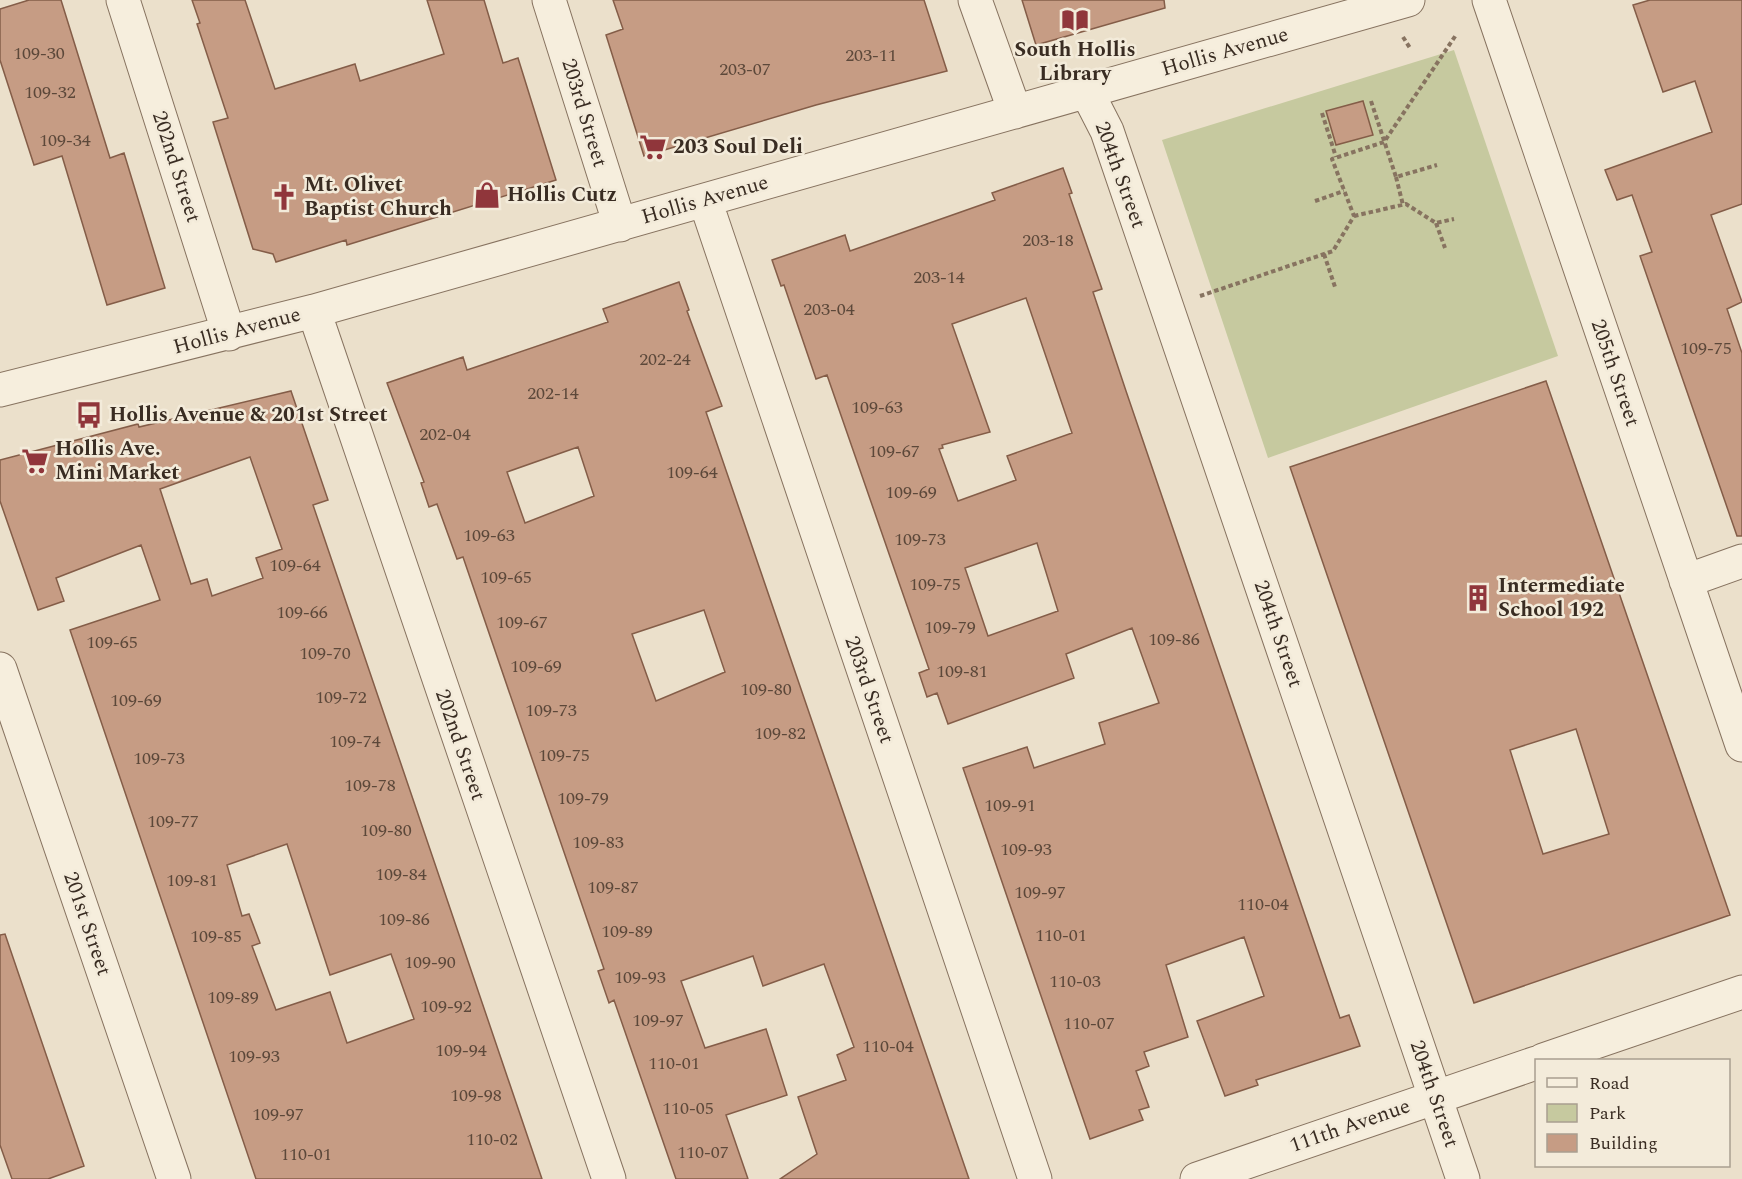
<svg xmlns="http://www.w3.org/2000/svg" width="1742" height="1179" font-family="Spectral,serif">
  <rect width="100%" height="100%" fill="#ebe0cb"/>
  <path fill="#c6c99f" d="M1454,50l104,306 -290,102 -106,-318z"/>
  <path fill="#c69c84" stroke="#845d48" stroke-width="1.5" fill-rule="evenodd" d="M29,0h32l49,158 14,-5 41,135 -58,17 -45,-149 -28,9 -34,-105v-51z
    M192,0h53l30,89 80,-25 5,17 84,-27 -17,-54h57l19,63 15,-5 38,122 -209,65 -1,-5 -70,22 -3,-8 -20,-5 -40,-127 15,-4 -31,-94 3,-1z
    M613,0h311l23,71 -131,34 -172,51 -38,-121 17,-6z
    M1022,0h142l1,8 -129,37z
    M1650,0h92v204l-31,11 31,87 -15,7 15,44v183h-5l-97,-280 12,-4 -20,-57 -15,5 -12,-30 107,-38 -17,-51 -32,11 -30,-87z
    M1363,101l10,34 -37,10 -10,-34z
    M1063,168l9,25 -3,1 33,95 -9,3 33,99 214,627 9,-3 11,31 -104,34 2,5 -33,11 -28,-75 67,-25 -20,-59 -78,28 22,72 -44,15 5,14 -13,5 13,36 -10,3 4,10 -53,19 -127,-371 64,-21 7,21 71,-24 -6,-21 60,-20 -27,-75 -66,26 8,24 -126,46 -11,-31 -10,4 -8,-24 10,-4 -102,-294 -11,4 -32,-94 -3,1 -9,-26 73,-25 5,16 145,-51 -3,-7zM1026,298l46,135 -65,23 9,24 -58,21 -19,-52 4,-1 -1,-3 48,-13 -38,-108zM1037,543l21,68 -70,25 -23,-68z
    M679,282l10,28 -2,1 35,95 -16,6 263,767h-189l37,-25 -19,-57 48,-17 -9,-25 17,-8 -30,-83 -61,22 -10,-30 -72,25 24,67 61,-19 21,66 -61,20 22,64h-72l-62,-179 -5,3 -11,-32 6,-2 -141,-412 -6,2 -20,-55 -8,3 -8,-24 3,-1 -37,-99 76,-26 4,13 141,-48 -5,-13zM578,447l16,49 -69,27 -18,-51zM704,610l21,62 -69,29 -24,-67z
    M1546,381l184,534 -256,88 -184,-536zM1576,729l33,105 -66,20 -33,-104z
    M291,391l37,109 -15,5 229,674h-286l-186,-549 90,-30 -19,-55 -85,33 8,23 -26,9 -38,-109v-41l138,-36 1,3zM250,457l32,92 -26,9 7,20 -51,18 -5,-17 -16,5 -31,-95zM287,844l43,131 61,-21 23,65 -67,24 -17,-51 -54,18 -24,-64 8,-3 -11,-29 -7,2 -15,-51z
    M5,934l79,232 -36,13h-36l-12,-34v-210z"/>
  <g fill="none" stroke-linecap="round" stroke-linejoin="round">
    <defs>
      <path id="minor" d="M123,0l106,334
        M549,0l71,225
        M975,0l40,112
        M1489,0l253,745
        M1087,92l20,39 356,1048
        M705,200l330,979
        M314,311l295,868
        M0,390l314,-79 1094,-311
        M1686,581l56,-20
        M0,669l174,510
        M1543,1060l199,-68
        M1197,1179l339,-116"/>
    </defs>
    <use href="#minor" stroke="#877360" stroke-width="35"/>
    <path stroke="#877360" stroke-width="4" stroke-dasharray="4.5 3" stroke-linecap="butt" d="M1403,37l7,11
      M1371,101l25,76 41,-12
      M1322,113l14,44
      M1396,177l7,28
      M1315,201l29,-10
      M1354,216l52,-12 30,19 18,-4
      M1436,223l9,25
      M1324,254l11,33
      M1200,296l133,-45 21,-35 -22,-57 52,-17 72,-107"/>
    <use href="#minor" stroke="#f6eedd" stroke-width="33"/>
  </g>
  <defs>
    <symbol id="library-bare" viewBox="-9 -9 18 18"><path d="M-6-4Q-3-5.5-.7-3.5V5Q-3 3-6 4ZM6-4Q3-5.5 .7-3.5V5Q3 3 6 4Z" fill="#90363b" stroke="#f3ebda" stroke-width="2.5" paint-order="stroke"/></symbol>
    <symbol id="supermarket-bare" viewBox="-9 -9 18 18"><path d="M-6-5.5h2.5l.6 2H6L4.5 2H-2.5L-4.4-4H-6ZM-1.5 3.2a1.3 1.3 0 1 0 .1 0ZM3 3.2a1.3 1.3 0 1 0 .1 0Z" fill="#90363b" stroke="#f3ebda" stroke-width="2.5" paint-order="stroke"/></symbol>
    <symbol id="shop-bare" viewBox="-9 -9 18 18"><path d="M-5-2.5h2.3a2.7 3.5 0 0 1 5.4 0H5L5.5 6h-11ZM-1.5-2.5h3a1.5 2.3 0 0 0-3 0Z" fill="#90363b" stroke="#f3ebda" stroke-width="2.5" paint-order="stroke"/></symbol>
    <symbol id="church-bare" viewBox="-9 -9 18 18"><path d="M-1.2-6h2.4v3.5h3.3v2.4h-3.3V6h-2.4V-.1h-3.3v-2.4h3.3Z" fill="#90363b" stroke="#f3ebda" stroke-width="2.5" paint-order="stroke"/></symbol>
    <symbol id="bus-bare" viewBox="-9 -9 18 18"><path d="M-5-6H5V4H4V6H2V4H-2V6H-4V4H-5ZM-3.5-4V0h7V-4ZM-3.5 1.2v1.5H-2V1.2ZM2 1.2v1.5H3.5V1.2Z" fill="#90363b" stroke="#f3ebda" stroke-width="2.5" paint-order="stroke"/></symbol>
    <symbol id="building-bare" viewBox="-9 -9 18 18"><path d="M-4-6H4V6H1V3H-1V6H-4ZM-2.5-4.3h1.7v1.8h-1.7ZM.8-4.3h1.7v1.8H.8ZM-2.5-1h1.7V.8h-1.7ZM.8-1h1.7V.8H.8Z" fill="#90363b" stroke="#f3ebda" stroke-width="2.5" paint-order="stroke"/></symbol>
  </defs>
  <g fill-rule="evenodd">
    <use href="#library-bare" x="1056" y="1" width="38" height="38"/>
    <use href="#supermarket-bare" x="634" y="128" width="38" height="38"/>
    <use href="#shop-bare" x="468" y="176" width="38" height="38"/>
    <use href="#church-bare" x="265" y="178" width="38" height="38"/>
    <use href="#bus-bare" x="70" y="396" width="38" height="38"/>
    <use href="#supermarket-bare" x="16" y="442" width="38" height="38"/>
    <use href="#building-bare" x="1459" y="579" width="38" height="38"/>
  </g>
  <g text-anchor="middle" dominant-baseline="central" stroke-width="5" stroke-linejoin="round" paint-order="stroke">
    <g font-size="18" fill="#5c483a">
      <text x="39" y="53">109-30</text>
      <text x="871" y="55">203-11</text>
      <text x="745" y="69">203-07</text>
      <text x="50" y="92">109-32</text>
      <text x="65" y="140">109-34</text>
      <text x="1048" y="240">203-18</text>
      <text x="939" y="277">203-14</text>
      <text x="829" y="309">203-04</text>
      <text x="1706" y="348">109-75</text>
      <text x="665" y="359">202-24</text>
      <text x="553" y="393">202-14</text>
      <text x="877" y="407">109-63</text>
      <text x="445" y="434">202-04</text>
      <text x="894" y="451">109-67</text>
      <text x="692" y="472">109-64</text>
      <text x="911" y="492">109-69</text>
      <text x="489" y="535">109-63</text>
      <text x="920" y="539">109-73</text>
      <text x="295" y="565">109-64</text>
      <text x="506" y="577">109-65</text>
      <text x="935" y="584">109-75</text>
      <text x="302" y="612">109-66</text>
      <text x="522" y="622">109-67</text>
      <text x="950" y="627">109-79</text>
      <text x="1174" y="639">109-86</text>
      <text x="112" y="642">109-65</text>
      <text x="325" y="653">109-70</text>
      <text x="536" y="666">109-69</text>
      <text x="962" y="671">109-81</text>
      <text x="766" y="689">109-80</text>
      <text x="341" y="697">109-72</text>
      <text x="136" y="700">109-69</text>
      <text x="551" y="710">109-73</text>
      <text x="780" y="733">109-82</text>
      <text x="355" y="741">109-74</text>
      <text x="564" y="755">109-75</text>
      <text x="159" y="758">109-73</text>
      <text x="370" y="785">109-78</text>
      <text x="583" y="798">109-79</text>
      <text x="1010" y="805">109-91</text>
      <text x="173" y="821">109-77</text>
      <text x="386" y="830">109-80</text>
      <text x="598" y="842">109-83</text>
      <text x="1026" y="849">109-93</text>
      <text x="401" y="874">109-84</text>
      <text x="192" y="880">109-81</text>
      <text x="613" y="887">109-87</text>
      <text x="1040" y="892">109-97</text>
      <text x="1263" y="904">110-04</text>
      <text x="404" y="919">109-86</text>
      <text x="627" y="931">109-89</text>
      <text x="1061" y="935">110-01</text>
      <text x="216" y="936">109-85</text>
      <text x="430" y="962">109-90</text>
      <text x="640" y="977">109-93</text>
      <text x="1075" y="981">110-03</text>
      <text x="233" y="997">109-89</text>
      <text x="446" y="1006">109-92</text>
      <text x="658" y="1020">109-97</text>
      <text x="1089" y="1023">110-07</text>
      <text x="888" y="1046">110-04</text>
      <text x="461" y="1050">109-94</text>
      <text x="254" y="1056">109-93</text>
      <text x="674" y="1063">110-01</text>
      <text x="476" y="1095">109-98</text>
      <text x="688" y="1108">110-05</text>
      <text x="278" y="1114">109-97</text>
      <text x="492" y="1139">110-02</text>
      <text x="703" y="1152">110-07</text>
      <text x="306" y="1154">110-01</text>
    </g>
    <g font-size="21" font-weight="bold" fill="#392c22" stroke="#f3ebda" text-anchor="start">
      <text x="1075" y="50" text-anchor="middle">South Hollis<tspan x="1075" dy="24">Library</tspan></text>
      <text x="673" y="147">203 Soul Deli</text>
      <text x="304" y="185">Mt. Olivet<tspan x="304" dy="24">Baptist Church</tspan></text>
      <text x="507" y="195">Hollis Cutz</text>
      <text x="109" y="415">Hollis Avenue &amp; 201st Street</text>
      <text x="55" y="449">Hollis Ave.<tspan x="55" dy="24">Mini Market</tspan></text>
      <text x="1498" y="586">Intermediate<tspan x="1498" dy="24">School 192</tspan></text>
    </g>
    <g font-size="21" fill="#392c22" stroke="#f3ebda">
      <text transform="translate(1225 52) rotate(-16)">Hollis Avenue</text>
      <text transform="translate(584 113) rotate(73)">203rd Street</text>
      <text transform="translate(176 167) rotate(72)">202nd Street</text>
      <text transform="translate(1120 175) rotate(70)">204th Street</text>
      <text transform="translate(705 200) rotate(-16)">Hollis Avenue</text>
      <text transform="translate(237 331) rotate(-15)">Hollis Avenue</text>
      <text transform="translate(1615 373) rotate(71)">205th Street</text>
      <text transform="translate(1278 634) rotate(71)">204th Street</text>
      <text transform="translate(869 690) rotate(71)">203rd Street</text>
      <text transform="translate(460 745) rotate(71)">202nd Street</text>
      <text transform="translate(87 924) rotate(71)">201st Street</text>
      <text transform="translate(1434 1094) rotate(71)">204th Street</text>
      <text transform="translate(1350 1126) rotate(-19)">111th Avenue</text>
    </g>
  </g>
  <rect x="1535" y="1059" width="195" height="108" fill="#f3ebda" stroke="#a99f90" stroke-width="1.5"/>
  <rect x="1547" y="1078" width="30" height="9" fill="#f6eedd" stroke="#a99f90" stroke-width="1.5"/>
  <text x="1589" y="1089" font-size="18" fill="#392c22">Road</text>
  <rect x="1547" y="1104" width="30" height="18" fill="#c6c99f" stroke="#a99f90" stroke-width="1.5"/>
  <text x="1589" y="1119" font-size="18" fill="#392c22">Park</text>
  <rect x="1547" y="1134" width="30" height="18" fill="#c69c84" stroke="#a99f90" stroke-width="1.5"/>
  <text x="1589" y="1149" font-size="18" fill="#392c22">Building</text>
</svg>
